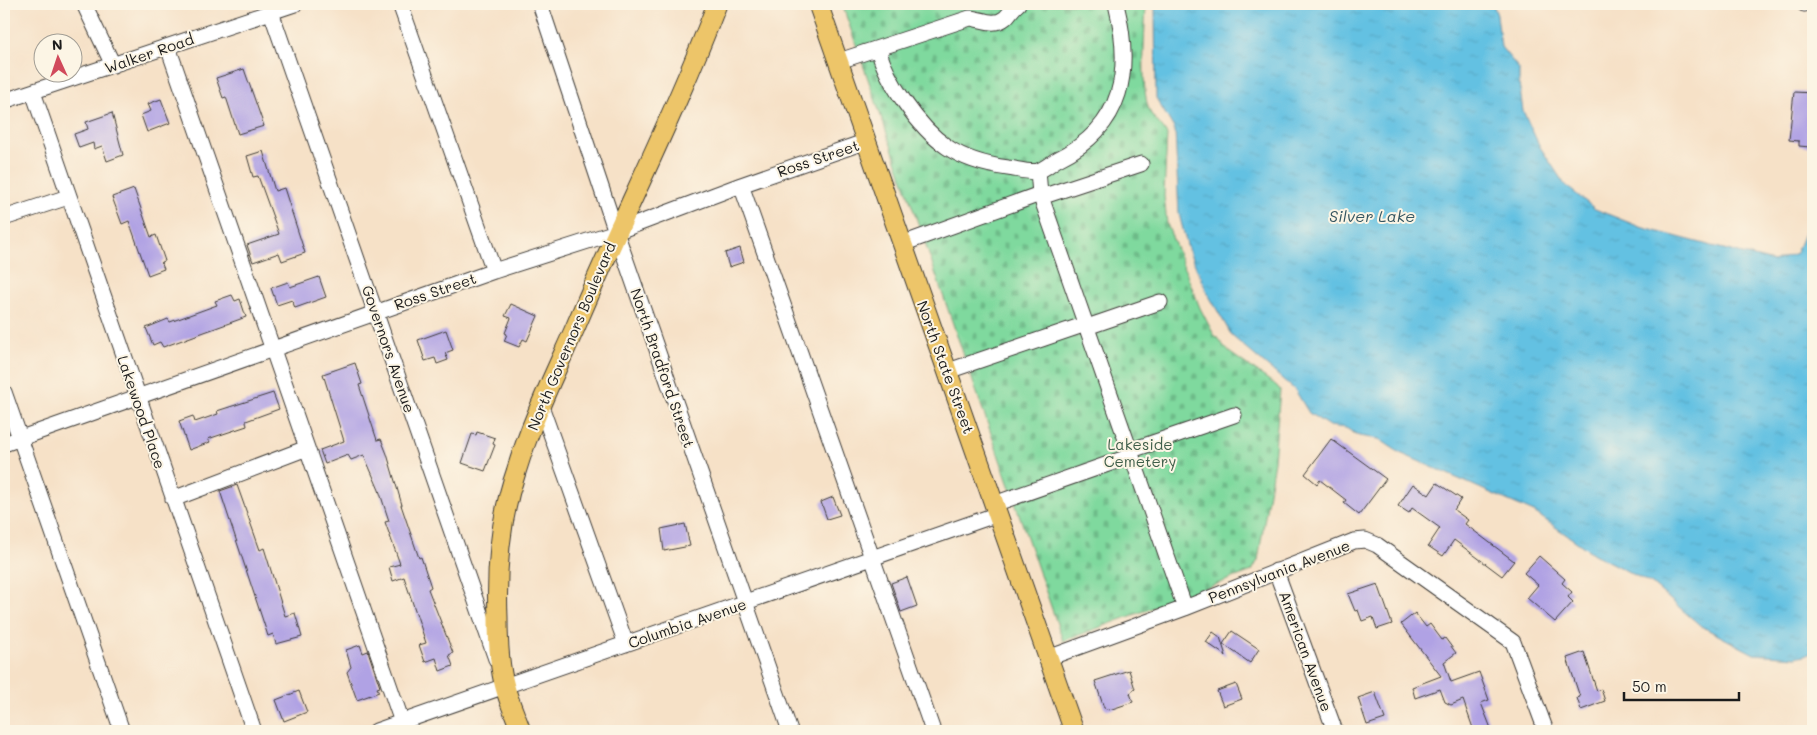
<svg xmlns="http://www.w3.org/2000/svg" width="1817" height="735" font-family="Mali,sans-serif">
  <defs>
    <pattern id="cemetery-stones" width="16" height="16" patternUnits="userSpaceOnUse" patternTransform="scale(1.25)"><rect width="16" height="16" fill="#7fd99e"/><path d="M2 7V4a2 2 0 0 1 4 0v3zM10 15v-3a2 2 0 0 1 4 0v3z" fill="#6dba88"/></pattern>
    <pattern id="water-ripples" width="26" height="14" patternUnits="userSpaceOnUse" patternTransform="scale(1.25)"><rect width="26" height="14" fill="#64c1e2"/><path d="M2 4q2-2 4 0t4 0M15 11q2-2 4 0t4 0" fill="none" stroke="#56a5c1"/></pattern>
  </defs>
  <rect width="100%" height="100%" fill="#fcf5e5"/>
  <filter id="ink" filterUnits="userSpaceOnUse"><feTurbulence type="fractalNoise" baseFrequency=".02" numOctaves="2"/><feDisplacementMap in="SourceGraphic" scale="10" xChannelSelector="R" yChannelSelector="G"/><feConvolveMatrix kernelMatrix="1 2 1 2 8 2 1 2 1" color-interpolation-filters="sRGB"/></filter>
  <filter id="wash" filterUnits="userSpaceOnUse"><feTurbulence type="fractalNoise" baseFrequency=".0096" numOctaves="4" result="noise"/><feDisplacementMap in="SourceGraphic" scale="20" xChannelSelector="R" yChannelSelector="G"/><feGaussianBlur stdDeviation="1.12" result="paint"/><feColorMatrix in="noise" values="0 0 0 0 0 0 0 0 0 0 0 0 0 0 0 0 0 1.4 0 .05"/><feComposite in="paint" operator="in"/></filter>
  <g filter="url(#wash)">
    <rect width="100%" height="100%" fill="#f6e1c7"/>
    <path fill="url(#cemetery-stones)" stroke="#4e7a5d" d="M842,4h304c-1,27 -6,81 3,106 4,9 14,16 18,25l-3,61 3,28 33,84 13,25 16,19 48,34 3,4 -6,71 -16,99 -6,11 -189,70z"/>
    <path fill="url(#water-ripples)" stroke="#406e7f" d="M1155,4h338l4,11 4,32 18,22v14l4,28 17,36 25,38 30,24 45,18 133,35 23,-9 17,-42v442l-17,4 -42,-3 -53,-28 -49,-42 -58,-30 -60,-42 -134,-59 -21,-14 -20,-3 -13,-8 -17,-2 -20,-13 -14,-23 -63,-54 -24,-42 -20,-45 -9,-35 -4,-84 -19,-32z"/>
    <g id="blocks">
      <path fill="#b0a2e4" d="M244,69l20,57 -26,8 -12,-37 -3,1 -7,-20z
        M1794,92l19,1v50h-2l-1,4 -11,-1v-5l-10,-1z
        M161,99l9,24 -23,9 -6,-17 10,-4 -3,-7z
        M112,113l11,42 -16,6 -5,-15 -8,3 -1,-6 -14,5 -5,-14 14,-5 -2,-7z
        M263,151l12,40 9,-3 21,65 -23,8 -3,-8 -26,9 -6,-17 32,-11 -21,-58 -5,1 -6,-21z
        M134,189l17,48 5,-2 9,26 -4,1 3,7 -16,6 -19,-54 -7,3 -10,-27z
        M740,248l4,14 -15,5 -4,-14z
        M319,277l7,20 -31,11 -3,-8 -15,5 -6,-17 17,-6 2,5z
        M232,295l3,6 5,-2 6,18 -83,30 -3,-5 -7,3 -7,-17 22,-9 2,3 47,-17 -2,-4z
        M511,304l27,12 -11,25 -4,-2 -4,8 -15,-6 3,-7 -2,-1 6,-15 -6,-2z
        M446,330l7,20 -8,3 3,7 -11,4 -2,-6 -10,3 -7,-21z
        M355,363l7,21 -3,1 18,55 4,-1 6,15 15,51h-1l18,53 2,-1 10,30 -3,2 25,64 -4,2 4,11 -13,5 -4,-13 -11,4 -6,-17 7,-2 -22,-66 -11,4 -4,-14 11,-3 -15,-42 4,-1 -10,-31 -15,-35 -13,5 -3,-5 -23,9 -5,-14 24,-9 -21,-67z
        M273,393l6,16 -33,12 1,5 -39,13 2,3 -21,8 -10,-29 14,-5 2,6 23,-8 -1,-3z
        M477,432l18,6 -2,6 2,1 -10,26 -23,-8 10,-29 4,1z
        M1331,439l55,40 -27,36 -15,-12 2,-3 -26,-20 -3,4 -12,-10z
        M1437,483l24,16 -7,11 14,10 -3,4 49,37 -12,15 -48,-36 -11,16 -15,-10 12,-18 -28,-20 -3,5 -11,-7 15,-22 16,11z
        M237,485l23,65 4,-2 21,68 10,-3 7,24 -26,7 -3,-10 -5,2 -48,-145z
        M833,497l7,18 -13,4 -6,-17z
        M685,524l5,22 -26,5 -3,-22z
        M1539,556l26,23 -3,4 10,9 -4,5 5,5 -18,20 -28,-24 11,-13 -14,-12z
        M907,577l10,29 -16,6 -10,-29z
        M1378,584l14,40 -15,5 -4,-12 -11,4 -4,-11 -3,1 -7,-17z
        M1415,613l11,14 4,-3 12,16 3,-2 11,15 -12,9 7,20 28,-10 10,28 -8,3 11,28h-18l-11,-31 -12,5 -6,-3 -5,-13 -25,9 -3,-11 29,-11 -40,-52z
        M1232,631l27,18 -9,14 -27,-19z
        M1213,632l7,5 6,19 -20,-14z
        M360,645l3,8 5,-2 12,36 -3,1 2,4 -22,8 -10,-28 4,-5 -5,-17z
        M1584,652l13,39 4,-2 4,12 -24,9 -4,-12 3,-1 -13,-39z
        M1129,670l6,19 -5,4 3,9 -24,8 -5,-2 -9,-27z
        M1236,684l6,15 -19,7 -6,-15z
        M299,691l8,21 -23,9 -8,-21z
        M1375,692l10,27 -18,6 -9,-27z"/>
    </g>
  </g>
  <g filter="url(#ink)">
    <use href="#blocks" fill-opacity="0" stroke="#3d3a36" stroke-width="1"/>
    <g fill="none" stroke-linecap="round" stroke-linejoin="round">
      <defs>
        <path id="minor" d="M84,4l29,61
          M400,4l94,267
          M540,4l76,228 174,499
          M1804,4h1
          M271,12l225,647
          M168,47l234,675
          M878,49c9,33 41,79 69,98 19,13 39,18 61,21 9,1 22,5 30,3 7,-2 14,-9 20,-12 67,-33 74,-90 58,-155
          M839,61l131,-43c12,1 24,9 35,0 5,-4 7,-10 13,-14
          M33,92l221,639
          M4,101l291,-97
          M1038,171l2,23 145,414
          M741,185l192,546
          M1041,197l100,-33
          M4,218l64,-21
          M902,244l138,-50
          M1087,327l73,-25
          M948,371l138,-47
          M4,392l118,339
          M541,406l85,238
          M4,444l490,-173 122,-39 125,-47 126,-44
          M1129,451l105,-36
          M173,499l134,-51
          M994,504l137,-48
          M1276,571l59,160
          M1048,658l137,-50 169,-67 11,-1 12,5 136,97 33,89
          M376,731l622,-217"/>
        <path id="major" d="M818,4l256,727
          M521,731c-5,-14 -12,-29 -16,-44 -6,-21 -7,-47 -7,-69 -2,-49 2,-100 18,-146 15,-50 38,-97 59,-144 46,-109 100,-214 142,-324"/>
      </defs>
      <use href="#minor" stroke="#3d3a36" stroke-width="17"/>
      <use href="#major" stroke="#3d3a36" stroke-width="21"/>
      <use href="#minor" stroke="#fff" stroke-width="15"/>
      <use href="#major" stroke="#edc569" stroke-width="19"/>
    </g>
  </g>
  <g text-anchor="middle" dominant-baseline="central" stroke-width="4" stroke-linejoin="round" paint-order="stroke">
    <g font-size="15" fill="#1c1c1c" stroke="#fcf5e5">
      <text transform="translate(149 53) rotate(-19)">Walker Road</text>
      <text transform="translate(818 158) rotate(-19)">Ross Street</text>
      <text transform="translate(435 291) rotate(-19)">Ross Street</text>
      <text transform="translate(571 336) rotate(-67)">North Governors Boulevard</text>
      <text transform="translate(389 349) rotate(71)">Governors Avenue</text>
      <text transform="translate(946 367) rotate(70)">North State Street</text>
      <text transform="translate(663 368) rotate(71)">North Bradford Street</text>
      <text transform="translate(142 412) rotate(71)">Lakewood Place</text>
      <text transform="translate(1279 571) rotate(-21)">Pennsylvania Avenue</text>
      <text transform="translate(687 623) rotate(-19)">Columbia Avenue</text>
      <text transform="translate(1306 651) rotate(70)">American Avenue</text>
    </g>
    <g font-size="15" fill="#3f5e4a" stroke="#fcf5e5">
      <text x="1140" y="444">Lakeside<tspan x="1140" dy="17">Cemetery</tspan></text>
    </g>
    <g font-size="16" font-style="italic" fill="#355661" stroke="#fcf5e5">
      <text x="1372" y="215">Silver Lake</text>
    </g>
  </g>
  <rect width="1817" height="735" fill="none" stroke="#fcf5e5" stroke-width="20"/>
  <g transform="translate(58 58) rotate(357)"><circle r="24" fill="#fcf5e5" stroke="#a29e95"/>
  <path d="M0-4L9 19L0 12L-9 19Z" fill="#d1495b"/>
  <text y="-8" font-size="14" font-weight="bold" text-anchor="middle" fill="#1c1c1c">N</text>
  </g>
  <path d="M1624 692v8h115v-8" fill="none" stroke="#1c1c1c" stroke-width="2.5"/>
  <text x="1632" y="692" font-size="15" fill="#1c1c1c" stroke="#fcf5e5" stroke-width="4" paint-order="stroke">50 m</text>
</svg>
